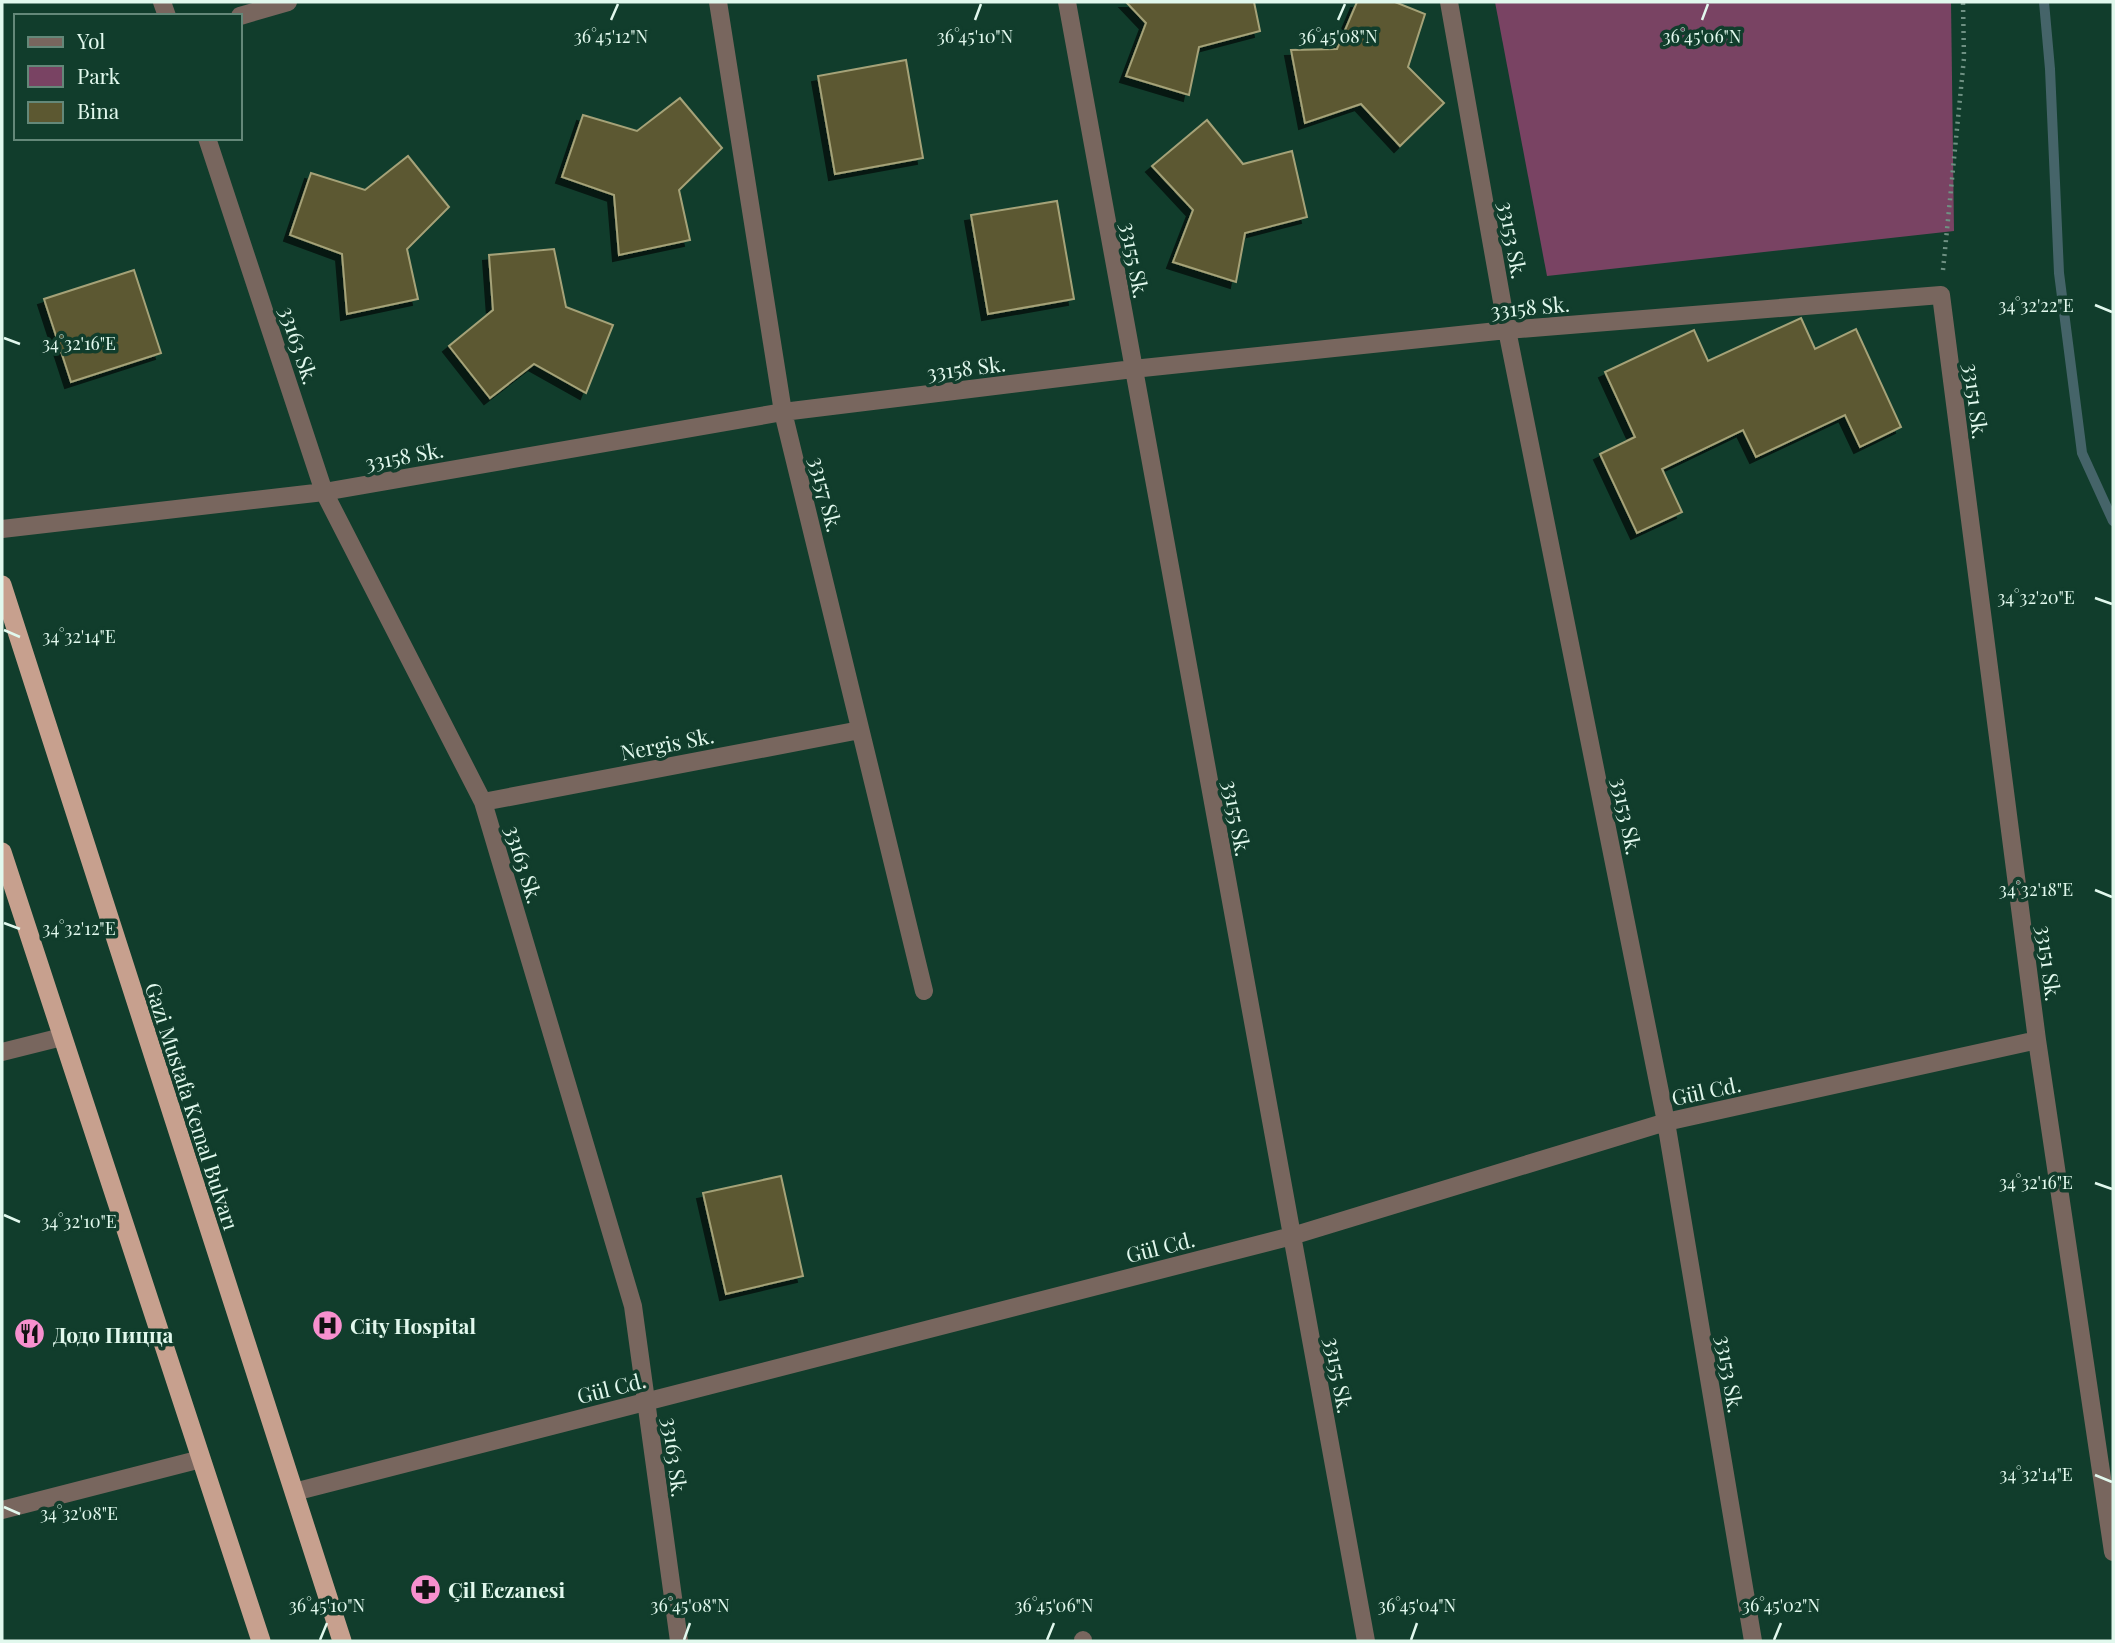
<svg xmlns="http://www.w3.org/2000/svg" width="2115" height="1643" font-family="'Playfair Display',serif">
  <defs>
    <filter id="shadow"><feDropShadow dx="-6" dy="6" stdDeviation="0" flood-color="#0009"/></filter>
  </defs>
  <rect width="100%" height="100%" fill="#113d2c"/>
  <path fill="#794363" d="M1495,2h456l3,229 -407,45z"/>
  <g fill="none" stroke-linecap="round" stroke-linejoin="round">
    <path stroke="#456469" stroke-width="10" d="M2044,2l6,67 9,204 23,180 31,68"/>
  </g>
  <path fill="#5c5831" stroke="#a5a278" stroke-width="2" filter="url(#shadow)" d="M1126,2h128l6,29 -61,16 -10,48 -63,-19 20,-53z
    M1357,2h38l30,12 -17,53 36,36 -44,43 -39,-42 -56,19 -14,-73 46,-1z
    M906,60l17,98 -88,16 -17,-98z
    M680,98l42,50 -43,42 11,50 -71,15 -5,-60 -52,-18 21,-62 54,16z
    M1207,120l36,44 49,-13 15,66 -62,16 -9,49 -63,-20 20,-52 -41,-44z
    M408,156l41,51 -42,42 11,50 -71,15 -5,-60 -52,-19 21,-62 54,17z
    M1057,201l17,98 -86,15 -17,-99z
    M554,249l12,58 47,18 -27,68 -52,-29 -44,34 -41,-52 44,-36 -4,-55z
    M134,270l27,83 -90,29 -27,-83z
    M1801,318l14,31 41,-20 45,98 -41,20 -15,-32 -89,42 -13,-27 -81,39 20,43 -45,21 -37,-79 35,-17 -30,-65 89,-42 14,31z
    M781,1176l22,100 -77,18 -23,-101z"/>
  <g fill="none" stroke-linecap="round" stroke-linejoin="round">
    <path stroke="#6f9183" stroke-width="4.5" stroke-dasharray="2 5" stroke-linecap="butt" d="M1943,270l21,-212 -1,-56"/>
    <path stroke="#78665e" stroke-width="18" d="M162,2l5,14
      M718,2l65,410 141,579
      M1067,2l299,1639
      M1449,2l58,328 159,792 87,519
      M240,16l48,-14
      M207,138l117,354 159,310 150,504 46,335
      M2,529l322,-37 459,-80 350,-43 374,-39 434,-35 96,745 76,512
      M483,802l377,-72
      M2,1052l60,-15
      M294,1492l998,-256 374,-114 371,-82
      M2,1510l199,-51
      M1083,1640v1"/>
    <path stroke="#c7a08e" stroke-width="19" d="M2,585l340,1056
      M2,852l259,789"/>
  </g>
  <path fill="none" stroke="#e1f8ed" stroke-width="2.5" d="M611,20l7,-16M975,20l6,-16M1338,20l7,-16M1702,20l6,-16M2095,305l17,7M4,338l16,6M2095,598l17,6M4,630l16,7M2095,890l17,7M4,923l16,6M2095,1183l17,6M4,1215l16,7M2095,1475l17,7M4,1507l16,7M320,1640l7,-17M684,1640l6,-17M1047,1640l7,-17M1411,1640l6,-17M1774,1640l7,-17"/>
  <defs>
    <symbol id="hospital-disc" viewBox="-11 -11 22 22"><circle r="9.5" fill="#f790ce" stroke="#113d2c"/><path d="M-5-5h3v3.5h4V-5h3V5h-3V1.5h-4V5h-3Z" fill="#111"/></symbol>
    <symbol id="restaurant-disc" viewBox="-11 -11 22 22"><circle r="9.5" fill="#f790ce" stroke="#113d2c"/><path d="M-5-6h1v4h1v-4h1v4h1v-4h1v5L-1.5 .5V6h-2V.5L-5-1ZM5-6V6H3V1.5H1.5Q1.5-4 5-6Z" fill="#111"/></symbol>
    <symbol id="pharmacy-disc" viewBox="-11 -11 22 22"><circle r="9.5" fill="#f790ce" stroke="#113d2c"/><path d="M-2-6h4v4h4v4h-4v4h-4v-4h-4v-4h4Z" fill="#111"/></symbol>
  </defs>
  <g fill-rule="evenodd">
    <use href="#hospital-disc" x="310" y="1308" width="35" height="35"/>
    <use href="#restaurant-disc" x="12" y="1316" width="35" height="35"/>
    <use href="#pharmacy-disc" x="408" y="1572" width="35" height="35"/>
  </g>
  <g text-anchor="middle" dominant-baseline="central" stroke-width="7" stroke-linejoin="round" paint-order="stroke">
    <g font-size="21" fill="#e1f8ed" stroke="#113d2c">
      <text transform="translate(1514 240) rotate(80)">33153 Sk.</text>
      <text transform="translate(1136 260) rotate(80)">33155 Sk.</text>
      <text transform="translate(1530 306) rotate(-5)">33158 Sk.</text>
      <text transform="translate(300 345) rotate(72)">33163 Sk.</text>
      <text transform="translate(966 367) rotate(-7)">33158 Sk.</text>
      <text transform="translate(1977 401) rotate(83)">33151 Sk.</text>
      <text transform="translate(404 455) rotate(-10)">33158 Sk.</text>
      <text transform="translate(827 494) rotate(76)">33157 Sk.</text>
      <text transform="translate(667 743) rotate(-11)">Nergis Sk.</text>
      <text transform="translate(1628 816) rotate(79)">33153 Sk.</text>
      <text transform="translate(1238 818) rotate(80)">33155 Sk.</text>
      <text transform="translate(525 864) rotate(73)">33163 Sk.</text>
      <text transform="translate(2050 963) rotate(83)">33151 Sk.</text>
      <text transform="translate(1706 1090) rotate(-12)">Gül Cd.</text>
      <text transform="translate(193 1106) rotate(72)">Gazi Mustafa Kemal Bulvarı</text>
      <text transform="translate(1160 1246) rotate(-14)">Gül Cd.</text>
      <text transform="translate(1731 1374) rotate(81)">33153 Sk.</text>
      <text transform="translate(1340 1375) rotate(80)">33155 Sk.</text>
      <text transform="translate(611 1387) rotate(-14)">Gül Cd.</text>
      <text transform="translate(676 1457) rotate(83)">33163 Sk.</text>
    </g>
    <g font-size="21" font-weight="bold" fill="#e1f8ed" stroke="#113d2c" text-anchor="start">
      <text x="350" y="1325">City Hospital</text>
      <text x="53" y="1334">Додо Пицца</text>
      <text x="448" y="1589">Çil Eczanesi</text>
    </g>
  </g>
  <g font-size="18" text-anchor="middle" fill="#e1f8ed" stroke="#113d2c" stroke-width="7" stroke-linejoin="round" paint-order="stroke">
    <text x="611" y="43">36°45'12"N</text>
    <text x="975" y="43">36°45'10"N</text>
    <text x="1338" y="43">36°45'08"N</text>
    <text x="1702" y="43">36°45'06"N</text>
    <text x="2036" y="312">34°32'22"E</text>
    <text x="79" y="350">34°32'16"E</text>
    <text x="2036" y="604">34°32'20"E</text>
    <text x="79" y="643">34°32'14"E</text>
    <text x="2036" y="896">34°32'18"E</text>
    <text x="79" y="935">34°32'12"E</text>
    <text x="2036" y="1189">34°32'16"E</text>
    <text x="79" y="1228">34°32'10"E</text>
    <text x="2036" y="1481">34°32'14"E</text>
    <text x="79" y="1520">34°32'08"E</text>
    <text x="327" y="1612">36°45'10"N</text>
    <text x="690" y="1612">36°45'08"N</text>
    <text x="1054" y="1612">36°45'06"N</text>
    <text x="1417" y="1612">36°45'04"N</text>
    <text x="1781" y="1612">36°45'02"N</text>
  </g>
  <rect width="2115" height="1643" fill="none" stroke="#e1f8ed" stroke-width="7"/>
  <rect x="14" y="14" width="228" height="126" fill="#113d2c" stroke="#648879" stroke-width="2"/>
  <rect x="28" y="37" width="35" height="10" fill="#78665e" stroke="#648879" stroke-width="2"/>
  <text x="77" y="49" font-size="21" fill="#e1f8ed">Yol</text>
  <rect x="28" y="66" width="35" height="21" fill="#794363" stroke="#648879" stroke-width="2"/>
  <text x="77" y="84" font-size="21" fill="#e1f8ed">Park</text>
  <rect x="28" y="102" width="35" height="21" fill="#5c5831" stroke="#648879" stroke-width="2"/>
  <text x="77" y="119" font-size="21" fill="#e1f8ed">Bina</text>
</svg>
